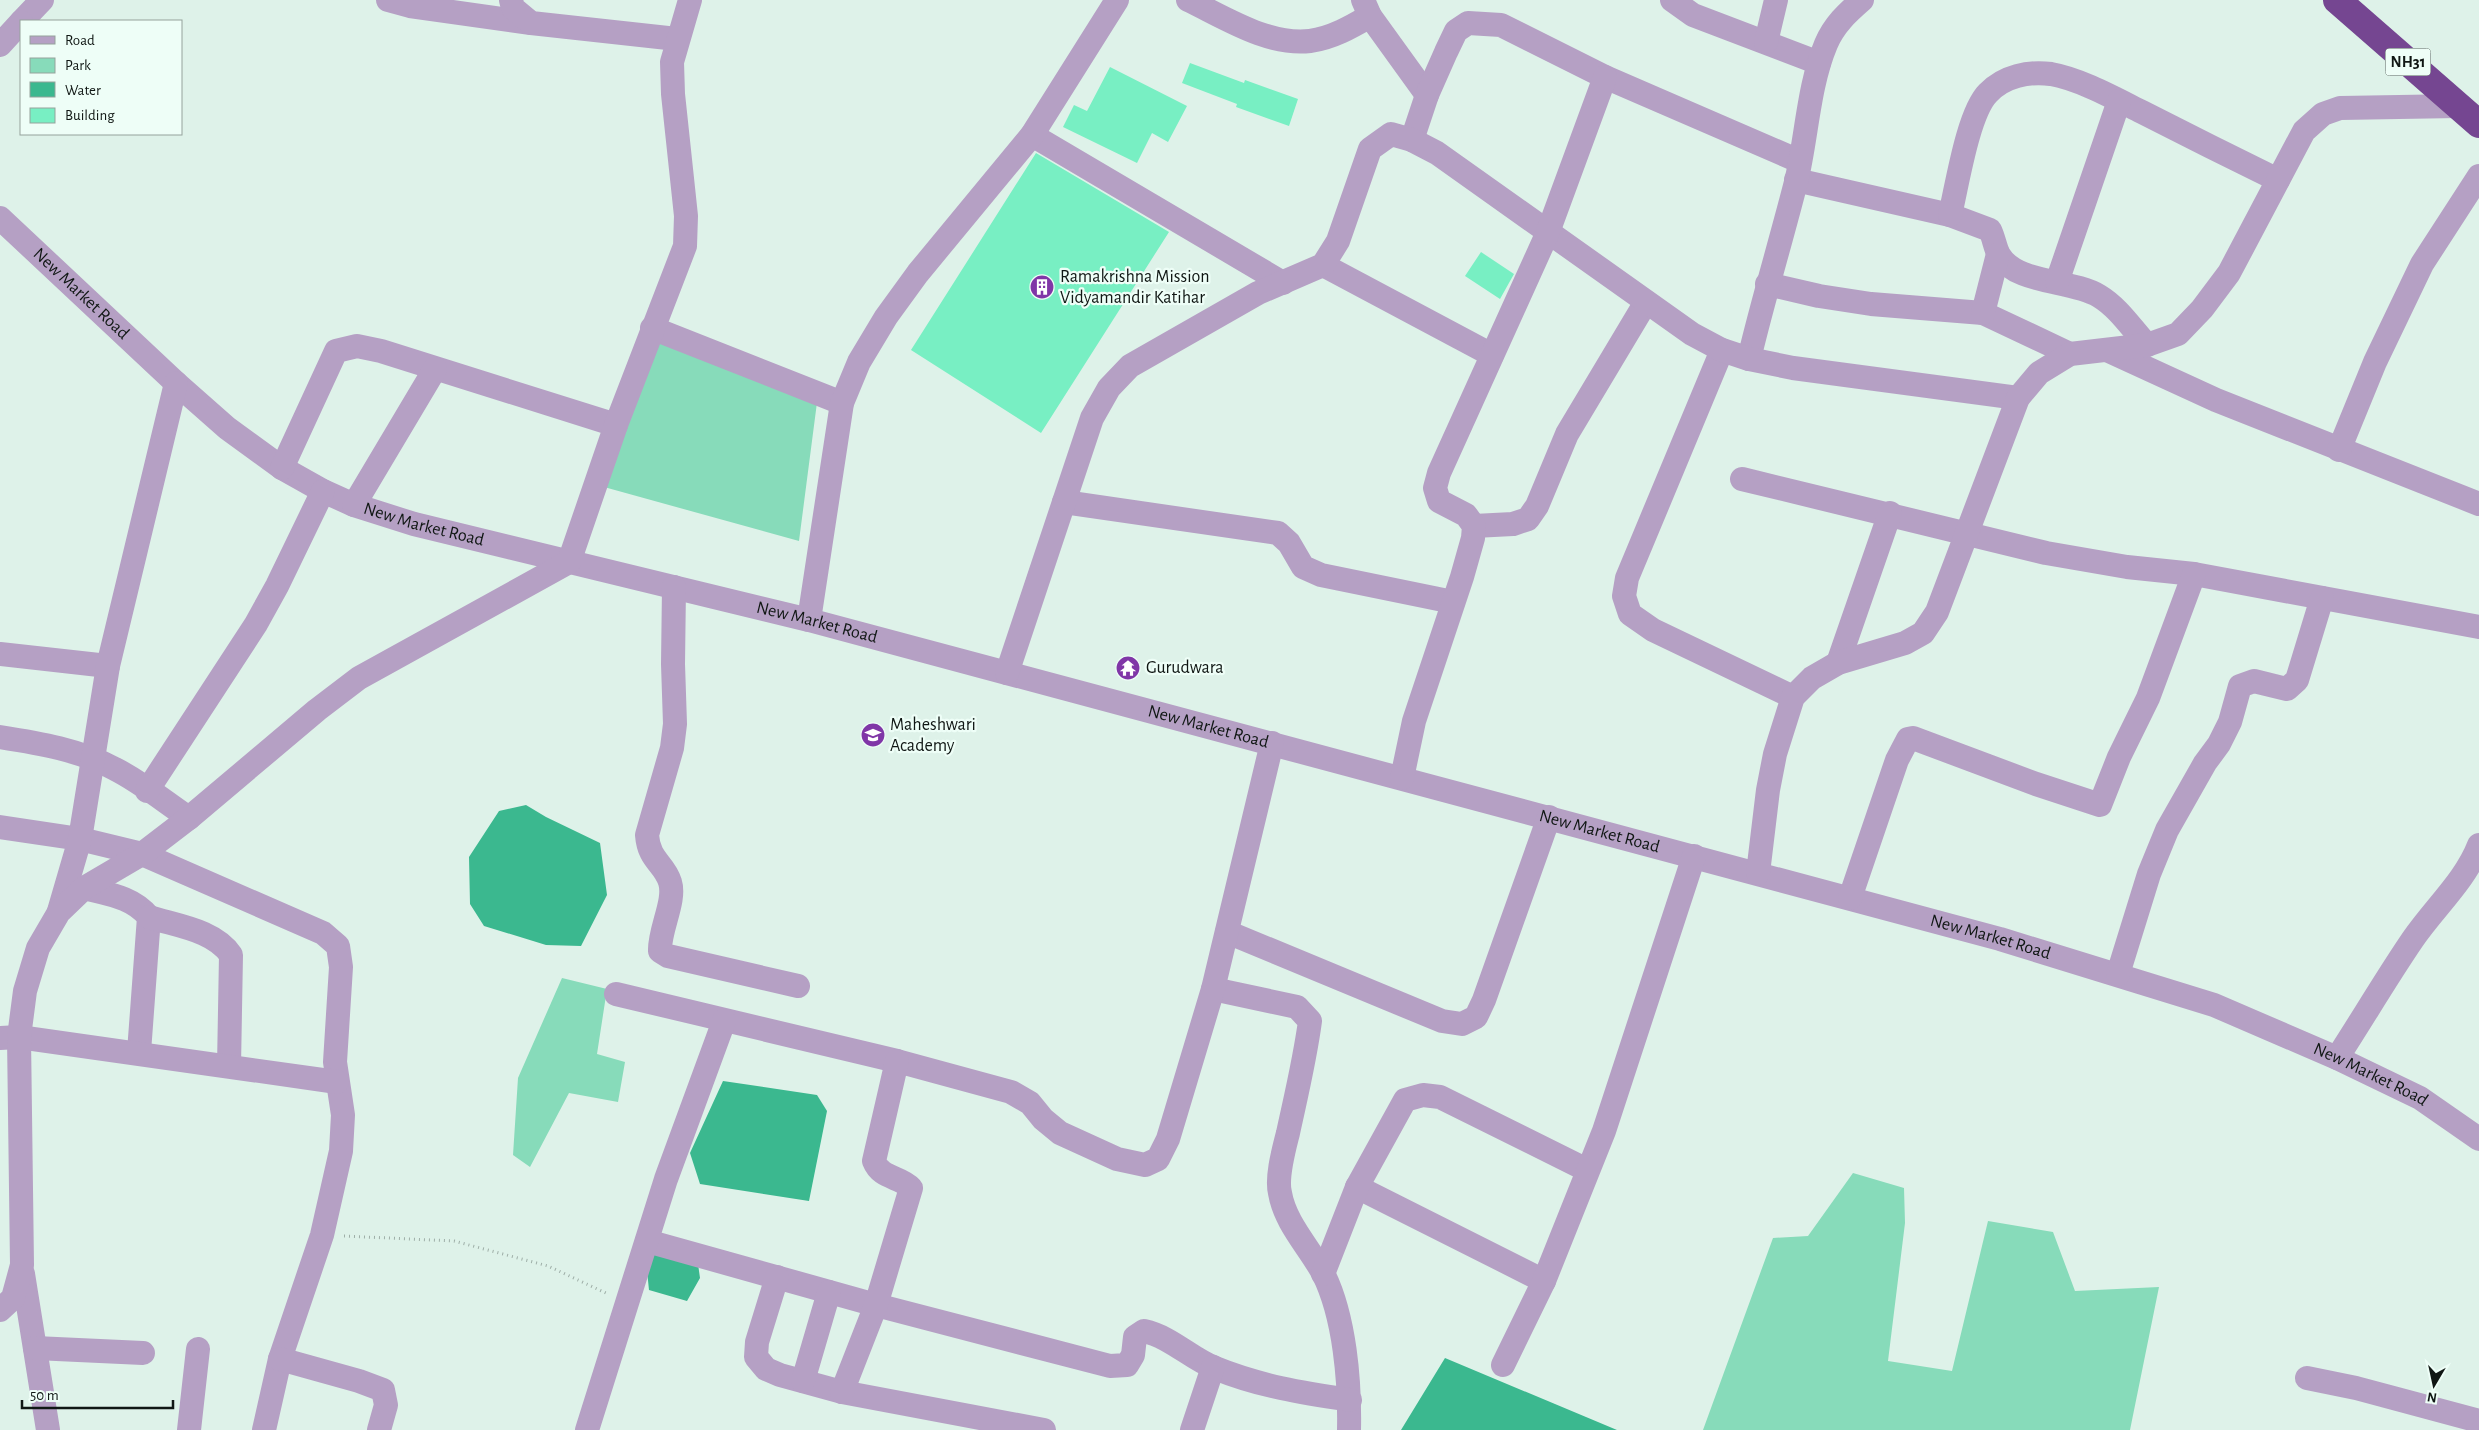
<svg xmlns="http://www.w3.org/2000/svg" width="2479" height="1430" font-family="'Alegreya Sans',sans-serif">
  <rect width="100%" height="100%" fill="#def2e9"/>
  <path fill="#87dbba" d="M652,337l167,50 -20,154 -195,-54z
    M562,978l45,11 -10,65 28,8 -7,40 -49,-9 -39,74 -17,-12 5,-77z
    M1853,1173l51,15 1,35 -17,138 64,10 36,-150 65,11 22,59 84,-4 -29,143h-427l70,-192 35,-2z"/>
  <path fill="#3bb88f" d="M526,805l20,12 54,26 7,52 -26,51 -35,-1 -62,-19 -14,-22 -1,-47 30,-46z
    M723,1081l94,14 10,16 -18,90 -109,-17 -10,-31z
    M665,1246l33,18 2,14 -13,23 -38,-11 -3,-29z
    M1445,1358l172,72h-216z"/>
  <path fill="#78efc3" d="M1190,63l54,20 1,-3 53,19 -9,27 -53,-19 1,-3 -55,-21z
    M1110,67l77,39 -19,36 -16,-9 -15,30 -74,-36 11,-22 13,6z
    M1036,153l133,79 -128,201 -130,-83z
    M1481,252l33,22 -14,25 -35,-23z"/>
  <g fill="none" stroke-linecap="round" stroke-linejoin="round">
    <path stroke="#9eaea7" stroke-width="3" stroke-dasharray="1 4" stroke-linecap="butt" d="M344,1236l110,5 94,25 60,28"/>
    <g stroke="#b5a0c4" stroke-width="24">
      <path d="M388,0l22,6 121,17"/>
      <path d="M511,0l2,8 18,15 146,16"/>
      <path d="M1188,0c36,17 80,46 122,41 22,-3 41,-14 60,-25"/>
      <path d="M1363,0l7,16 57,79"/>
      <path d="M1672,0l21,15 126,48"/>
      <path d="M22,21l20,-21"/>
      <path d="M1766,42l10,-42"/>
      <path d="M0,45l21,-23"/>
      <path d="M1032,135l251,148"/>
      <path d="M1412,140l15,-45 19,-43 10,-21 12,-8 33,2 104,52 194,84"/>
      <path d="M1796,180l154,35 40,15c4,8 5,18 9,25 18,30 72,24 100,41 20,12 33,33 48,49"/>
      <path d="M1950,215c7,-29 18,-102 38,-122 16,-17 41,-22 63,-19 29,5 65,25 91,38 45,23 91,46 136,68"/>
      <path id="s1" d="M0,218l176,165 51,45 55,40 41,23 31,14 60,19 395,96 1191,319 214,66 123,53 83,40 59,41"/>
      <path d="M1323,265l169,90"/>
      <path d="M2057,282l62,-181"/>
      <path d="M1767,284l52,12 52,8 112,9 87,41"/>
      <path d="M1983,313l15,-59"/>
      <path d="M652,328l190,75"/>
      <path d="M1722,350l-95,228 -3,18 6,18 23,16 140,67"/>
      <path d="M2107,350l109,50 263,104"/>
      <path d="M1749,359c14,-59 32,-118 47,-177 11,-45 12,-95 30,-138 8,-19 21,-31 36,-44"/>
      <path d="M2339,450l36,-88 47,-98 57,-88"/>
      <path d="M282,468l54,-117 21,-5 24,5 235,74"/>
      <path d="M1742,479l304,74 81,14 67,7 285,53"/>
      <path d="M1064,502l214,31 11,10 14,24 18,8 132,27"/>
      <path d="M354,505l81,-136"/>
      <path d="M1474,526l39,-2 15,-5 9,-13 30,-72 79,-132"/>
      <path d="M674,587l-1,77 2,60 -3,24 -25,87c2,26 17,28 23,47 6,19 -11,48 -10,69l8,5 130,30"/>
      <path d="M809,620l33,-217 17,-41 27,-45 32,-44 114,-138 85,-135"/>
      <path d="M0,654l108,12"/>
      <path d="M1838,663l52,-150"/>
      <path d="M1007,673l85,-255 17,-30 21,-22 128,-73 65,-28 15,-24 32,-92 21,-15 21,6 25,13 255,181 30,16 27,9 44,9 225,30"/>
      <path d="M0,737c39,6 80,13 115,32 26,13 50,33 74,49"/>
      <path d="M1402,778l12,-57 48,-144 11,-39 1,-12 -8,-11 -27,-14 -4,-13 4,-15 109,-241 57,-155"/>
      <path d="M147,791l109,-167 21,-38 46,-95"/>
      <path d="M0,827l80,12 62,15 181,79 15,13 3,21 -6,95 8,53 -2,36 -19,84 -42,124 -16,71"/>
      <path d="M1758,873l10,-83 7,-36 18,-57 19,-19 26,-15 67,-20 18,-10 14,-21 81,-214 21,-25 31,-19 77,-9 31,-11 24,-25 27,-36 75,-142 19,-17 17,-6 118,-2"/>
      <path d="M84,888c24,6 49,9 65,29l-10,135"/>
      <path d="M1850,898l47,-138 11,-21 5,-1 123,46 64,21 19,-48 29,-59 46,-124"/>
      <path d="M59,911l21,-72 28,-173 68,-283"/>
      <path d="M149,917c28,9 65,13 82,38l-2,111"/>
      <path d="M1227,932l215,89 20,3 14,-7 8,-17 65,-183"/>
      <path d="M2118,974l31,-100 18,-44 38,-67 14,-19 11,-22 10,-36 14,-5 33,8 10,-9 25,-82"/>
      <path d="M1213,989l84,18 13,14c-5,38 -14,75 -22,112 -4,16 -12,44 -8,60 5,30 29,54 43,80 22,44 27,109 26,157"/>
      <path d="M616,994l281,67 114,31 19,11 13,16 17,14 57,26 28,6 13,-6 10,-20 45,-150 59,-246"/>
      <path d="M0,1038l19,-1 318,45"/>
      <path d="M2337,1058c26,-40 50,-81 76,-119 22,-32 52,-58 66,-94"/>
      <path d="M1357,1187l187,94"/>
      <path d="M647,1241l229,64 234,61 17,-1 6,-10 2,-18 9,-6c27,6 46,27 71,37 44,18 88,25 135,32"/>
      <path d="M23,1274l25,156"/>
      <path d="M1323,1274l34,-87 48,-87 18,-5 17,2 147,73"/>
      <path d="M777,1277l-20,65 -1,15 10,12 14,6 62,17 202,38"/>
      <path d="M0,1310l13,-12 9,-33 -3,-228 6,-46 13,-43 21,-36 25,-24 58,-34 47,-36 128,-108 42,-32 210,-116 47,-137 69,-179 1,-30 -13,-122 -1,-32 18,-62"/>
      <path d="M35,1348l108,5"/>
      <path d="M280,1359l79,22 24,9 3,15 -7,25"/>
      <path d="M1503,1365l41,-84 60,-150 90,-275"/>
      <path d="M2307,1378l49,10 123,33"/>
      <path d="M803,1381l26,-89"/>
      <path d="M842,1392l34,-87 35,-117c-11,-12 -30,-9 -37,-27l23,-100"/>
      <path d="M189,1430l9,-81"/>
      <path d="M587,1430l79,-251 58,-158"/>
      <path d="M1192,1430l21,-63"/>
    </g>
    <path stroke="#754691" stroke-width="28" d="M2337,0l142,124"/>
  </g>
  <defs>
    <symbol id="building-disc" viewBox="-11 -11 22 22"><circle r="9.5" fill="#8036a7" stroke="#eefef7"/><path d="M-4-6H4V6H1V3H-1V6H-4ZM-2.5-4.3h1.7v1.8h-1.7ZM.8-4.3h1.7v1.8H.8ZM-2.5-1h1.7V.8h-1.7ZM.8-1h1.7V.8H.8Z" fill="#fff"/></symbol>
    <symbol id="temple-disc" viewBox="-11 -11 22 22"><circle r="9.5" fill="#8036a7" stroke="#eefef7"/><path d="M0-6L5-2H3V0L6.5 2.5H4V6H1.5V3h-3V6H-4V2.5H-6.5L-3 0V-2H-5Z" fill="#fff"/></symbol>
    <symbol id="university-disc" viewBox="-11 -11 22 22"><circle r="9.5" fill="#8036a7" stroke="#eefef7"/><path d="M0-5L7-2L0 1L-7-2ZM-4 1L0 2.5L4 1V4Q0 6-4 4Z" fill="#fff"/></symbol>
  </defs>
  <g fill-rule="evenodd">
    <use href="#building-disc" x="1028" y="273" width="28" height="28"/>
    <use href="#temple-disc" x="1114" y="654" width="28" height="28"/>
    <use href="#university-disc" x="859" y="721" width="28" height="28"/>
  </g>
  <g text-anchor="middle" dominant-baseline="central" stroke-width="4.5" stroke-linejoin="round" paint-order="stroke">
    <rect fill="#eefef7" stroke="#535c58" stroke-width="1" x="2385.5" y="48.5" width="45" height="27" rx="4"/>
    <g font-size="16" font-weight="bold" fill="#101714">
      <text x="2408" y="62">NH31</text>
    </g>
    <g font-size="18" fill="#101714" stroke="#eefef7" text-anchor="start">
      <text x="1060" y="277">Ramakrishna Mission<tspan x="1060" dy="21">Vidyamandir Katihar</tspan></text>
      <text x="1146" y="668">Gurudwara</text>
      <text x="890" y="725">Maheshwari<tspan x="890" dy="21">Academy</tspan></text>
    </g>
    <g font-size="18" fill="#101714" stroke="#eefef7">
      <text stroke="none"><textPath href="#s1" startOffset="111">New Market Road</textPath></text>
      <text stroke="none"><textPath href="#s1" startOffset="531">New Market Road</textPath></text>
      <text stroke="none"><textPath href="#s1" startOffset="936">New Market Road</textPath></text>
      <text stroke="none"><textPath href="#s1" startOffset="1341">New Market Road</textPath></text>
      <text stroke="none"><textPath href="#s1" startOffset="1746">New Market Road</textPath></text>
      <text stroke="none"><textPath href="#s1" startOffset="2151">New Market Road</textPath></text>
      <text stroke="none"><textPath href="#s1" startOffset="2556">New Market Road</textPath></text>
    </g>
  </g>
  <rect x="20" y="20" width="162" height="115" fill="#eefef7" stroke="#95a29c"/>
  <rect x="30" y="36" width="25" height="8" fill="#b5a0c4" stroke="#95a29c"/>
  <text x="65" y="45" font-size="15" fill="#101714">Road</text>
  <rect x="30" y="58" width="25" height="15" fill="#87dbba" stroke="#95a29c"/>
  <text x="65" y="70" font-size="15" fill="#101714">Park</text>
  <rect x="30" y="82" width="25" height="15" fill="#3bb88f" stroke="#95a29c"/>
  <text x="65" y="95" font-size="15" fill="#101714">Water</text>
  <rect x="30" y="108" width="25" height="15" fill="#78efc3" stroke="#95a29c"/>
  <text x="65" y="120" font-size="15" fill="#101714">Building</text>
  <g transform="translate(2434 1385) rotate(189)" stroke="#eefef7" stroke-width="4" paint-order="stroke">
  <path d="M0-4L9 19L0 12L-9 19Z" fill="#101714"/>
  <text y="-8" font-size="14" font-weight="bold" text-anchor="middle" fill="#101714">N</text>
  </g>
  <path d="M22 1400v8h151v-8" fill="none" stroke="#101714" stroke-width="2.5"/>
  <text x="30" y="1400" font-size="15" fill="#101714" stroke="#eefef7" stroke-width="4" paint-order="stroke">50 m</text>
</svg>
